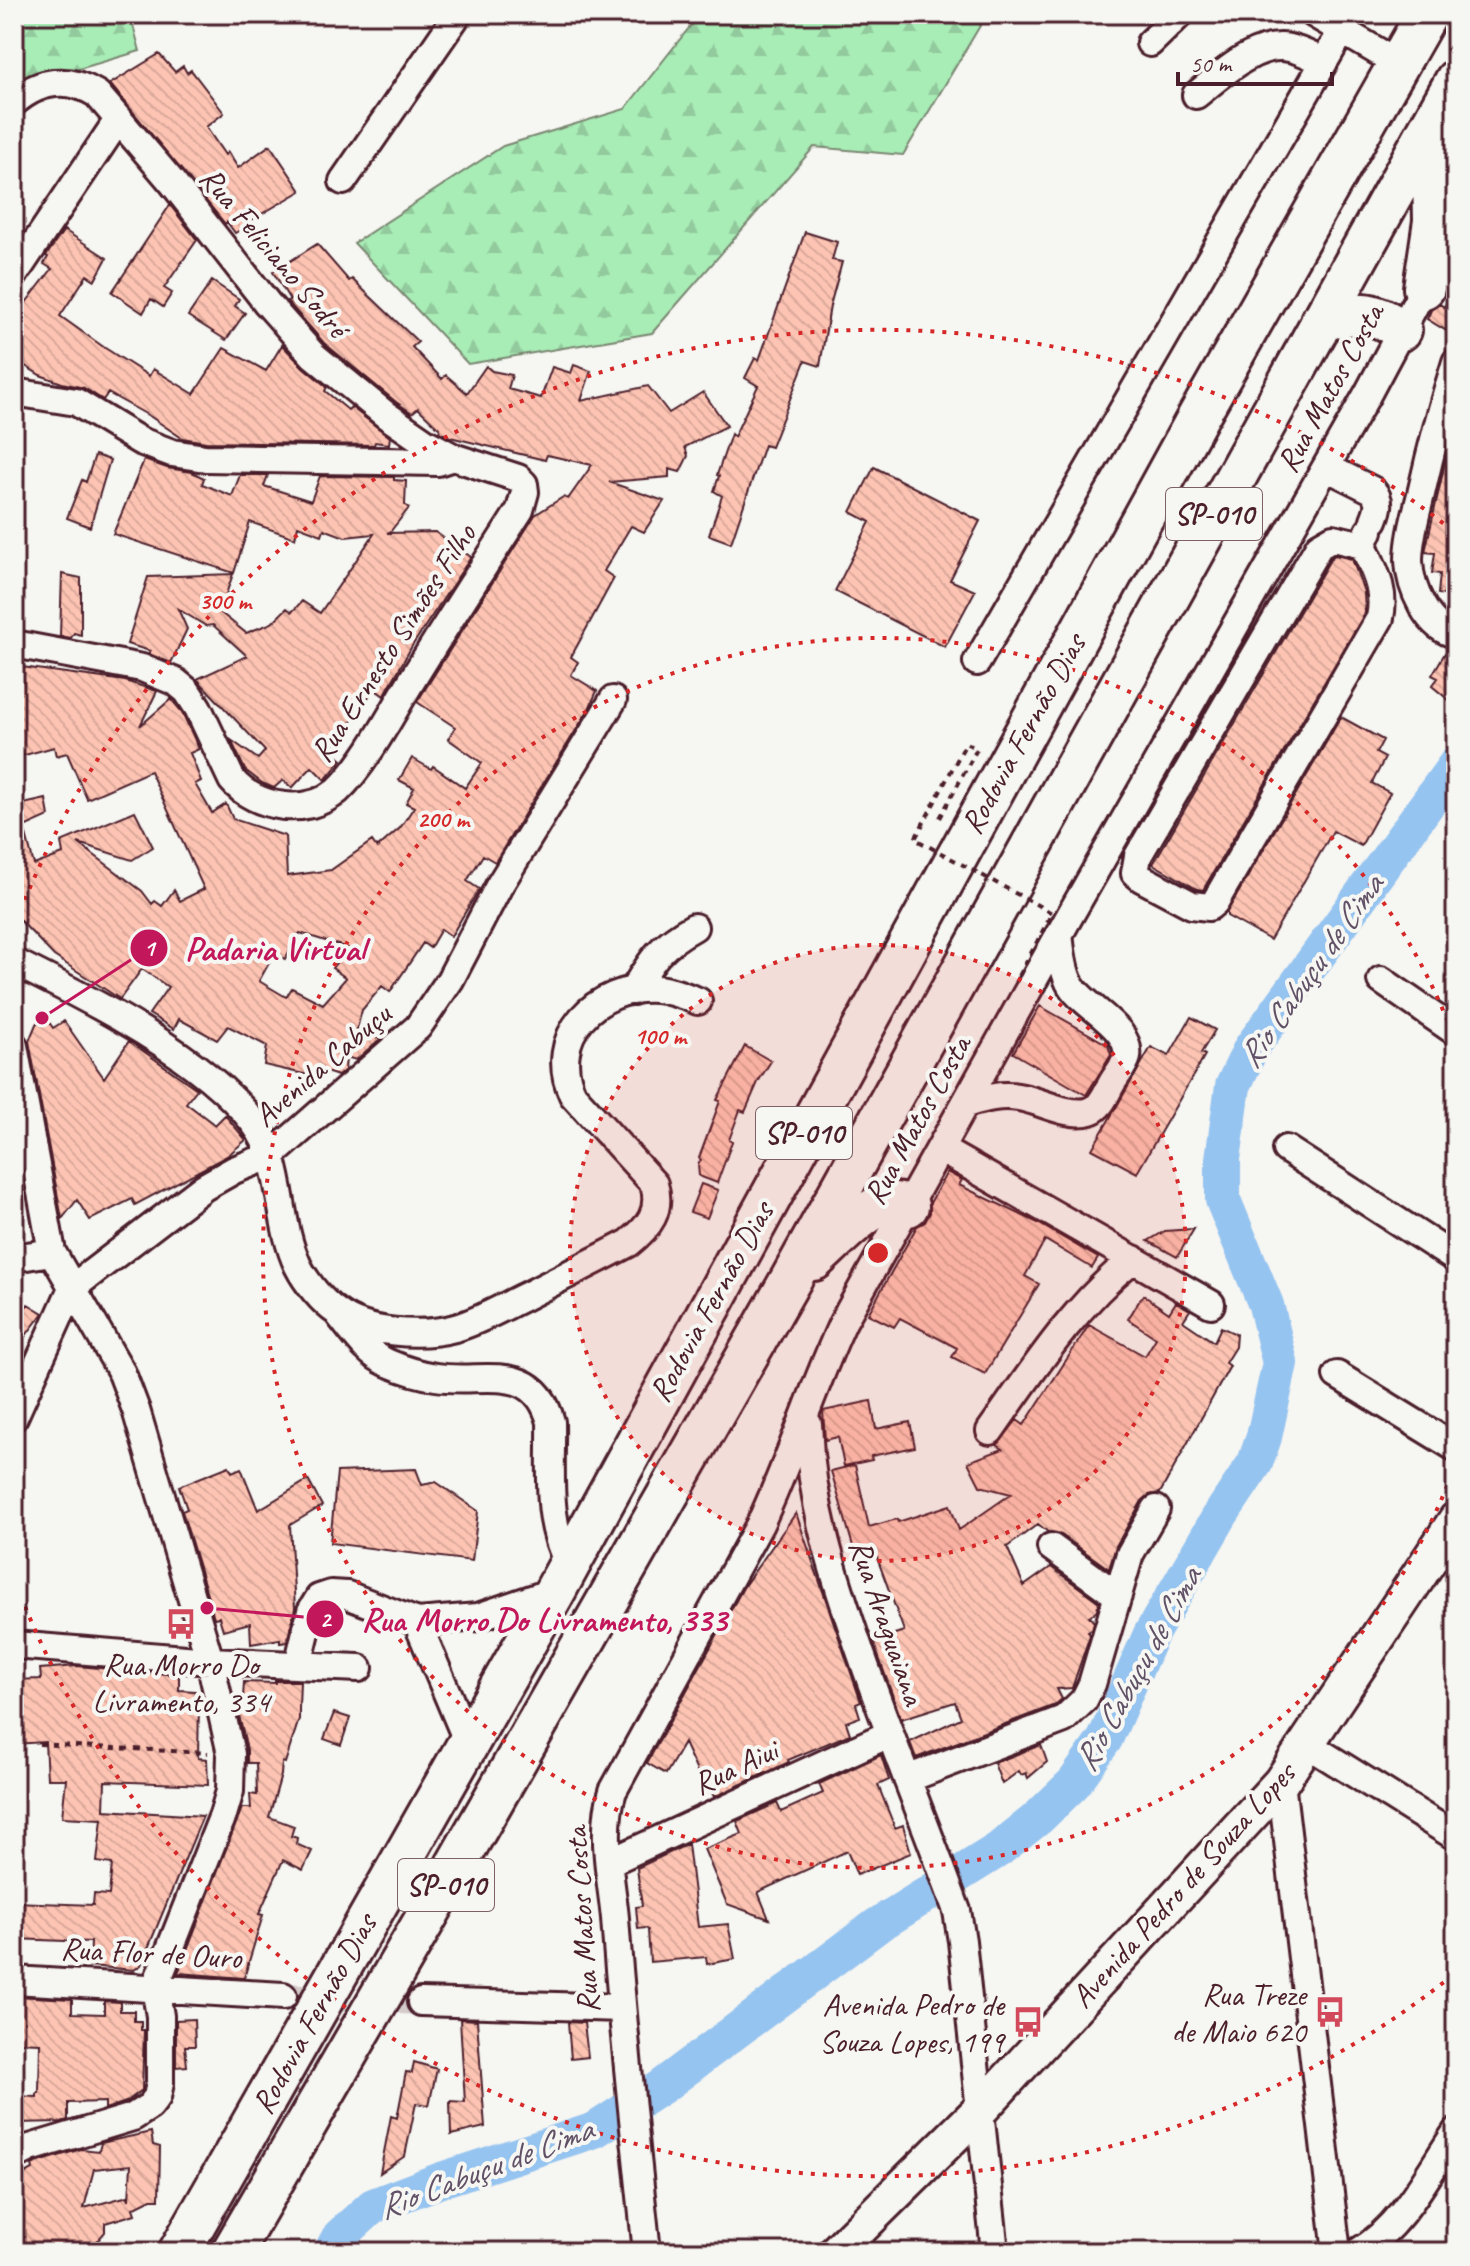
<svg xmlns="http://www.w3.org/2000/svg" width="1470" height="2266" font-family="Caveat,sans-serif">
  <defs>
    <pattern id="forest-firs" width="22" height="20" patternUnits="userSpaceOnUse" patternTransform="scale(2)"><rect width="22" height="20" fill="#a8ecb6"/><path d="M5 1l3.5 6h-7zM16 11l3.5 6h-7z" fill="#92ca9d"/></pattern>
    <pattern id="building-back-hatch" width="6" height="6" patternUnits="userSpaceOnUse" patternTransform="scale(2)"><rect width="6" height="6" fill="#fdc4b3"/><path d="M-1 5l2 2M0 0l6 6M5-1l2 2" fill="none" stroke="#daa89a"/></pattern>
  </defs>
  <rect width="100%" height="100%" fill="#f6f6f2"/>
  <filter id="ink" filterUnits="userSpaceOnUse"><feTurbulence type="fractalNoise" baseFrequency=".0125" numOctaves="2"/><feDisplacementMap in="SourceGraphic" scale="16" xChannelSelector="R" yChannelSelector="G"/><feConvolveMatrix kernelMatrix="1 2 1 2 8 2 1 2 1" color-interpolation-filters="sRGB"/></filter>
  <g filter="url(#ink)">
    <path fill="url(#forest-firs)" stroke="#798670" stroke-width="2" d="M14,14h116l10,37 -126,37z
      M700,14h287l-84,141 -89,-8 -162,186 -184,31 -114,-121 149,-97 122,-37z"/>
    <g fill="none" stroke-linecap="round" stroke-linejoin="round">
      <path stroke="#96c4f0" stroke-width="36" d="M331,2252l9,-16 33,-30 68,-26 154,-50 66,-43 217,-162 120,-75 40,-32 36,-35 31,-44 46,-105 70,-120 34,-51 9,-26 16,-74 -14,-58 -43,-105v-41l10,-73 18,-38 205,-284"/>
    </g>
    <path fill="url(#building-back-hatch)" stroke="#4a1f2b" stroke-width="2" fill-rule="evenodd" d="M159,54l16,18 8,-6 4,7 4,-3 33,43 -18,14 19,28 3,-3 10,16 32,-23 31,46 -53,31 1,3 -14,8 -8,-11 -2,2 -115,-140z
      M170,205l27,35 -33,48 8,5 -9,14 -12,-8 -8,14 -31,-21z
      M64,230l43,28 -12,22 -8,-5 -27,41 45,32 44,28 4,-7 41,25 30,-46 42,23 16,-26 21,22 24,20 -2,4 23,19 3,-3 39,30 -1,7 -14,-2 -1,3 -168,-3 -24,-4 -31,-21 -43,-24 -5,7 -19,-12 -22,-5 -22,-8 -26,-16v-41l38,-49 -8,-5 4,-7 -2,-1z
      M805,232l32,10 -5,18 10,2 -12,44 -10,60 -15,-5 -34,86 -7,-2 -33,98 -22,-8 13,-39 -8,-5 5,-15 -2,-1 14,-41 3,3 24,-51 -13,-8 10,-20 4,2z
      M317,244l32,37 3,-2 66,63 -6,5 30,32 4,-4 21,18 19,-27 6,5 20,4 -4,14 33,9 11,-31 19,6 3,-8 17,6 -10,30 67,-15 21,27 34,-21 24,34 -42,21 3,9 -8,16 -11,-3v8l-60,5 55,19 -20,31 -13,-6 -27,45 10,7 -43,79 7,5 -7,13 26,16 -8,18 -94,153 -12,-7 -16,26 12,8 -28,47 -10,-7 -11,19 -7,-5 -33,49 -8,-6 -20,24 -5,19 23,10 -24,21 -10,-3 -1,13 -7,6 -18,-6 -3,7 -53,-12 3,-19 -39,-20 -11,14 -38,-21 -5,10 -25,-15 19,-27 -26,-18 -22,30 -66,-43 -40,-42v-103l5,-1 2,7 -2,-12 27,-6 3,17 -25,11 10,38 29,-11 -2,-12 74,-31 18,36 -21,13 -54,-17 64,48 10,13 3,-3 7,5 12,-16 6,11 24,-12 -54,-118 -63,28 -20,-46 -11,3 -2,-9 -40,11v-92l111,15 32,10 -17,35 31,-27 11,13 17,37 -9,4 11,28 -6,3 17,29 14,-9 7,15 52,17 2,40 44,-6 41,-29 5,7 23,-20 14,-21 -8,-4 8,-15 -15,-8 13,-22 19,11 2,-3 32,22 17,-25 -34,-24 7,-12 -38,-25 118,-187 28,-18 5,2 24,-34 -45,-10 -2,5 -95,-23 -11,-5 1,-3 -22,-21 -6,5 -16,-11 -72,-59 -37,-42 3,-1 -17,-28zM300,933l48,15 -16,20 14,10 -23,26 -31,-16 -6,9 -27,-16 15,-27 11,5z
      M212,281l27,18 -4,7 10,7 -19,27 -38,-24z
      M1456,287v34l-6,12 -23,-14 4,-9 9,-6 4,3z
      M1451,436h5v161l-18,-3 2,-20 -8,-1 3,-20 -10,-1z
      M95,455l15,5 -20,67 -23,-9 15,-38 4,2z
      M144,460l23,8 25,4 12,6 -2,6 30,12 8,-21h28l-4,11 47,15 9,-25 74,1v3l12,1 -1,24 4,3 -19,24 -3,1 48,-1 36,25 -59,89 -28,50 -10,-7 -43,62 11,9 -17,20 -13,-13 -20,21 -9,-8 -9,8 -12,-5 -17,-13 -14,-30 27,19 7,-8 -68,-72 50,-23 -34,-31 -7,1 -28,-17 9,20 -16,34 -22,-9 1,-3 -23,-7 21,-67 85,-3 -9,26 3,2 -6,11 25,20 26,-10 15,-15 5,4 10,-11 18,12 54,-79 -29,3 -21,-8 -2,6 -24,-9 -3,12 -45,-16 -16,51 -121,-39z
      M874,467l106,54 -30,59 25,11 -30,56 -110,-56 35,-69 -19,-10z
      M1335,555l17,4 12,33 1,21 -162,277 -6,-1 -44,-25 178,-306z
      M62,574l19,4v57l-7,-2 -3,5 -11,-2z
      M1445,653l9,7 2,-2v48l-24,-20 6,-8 -6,-3z
      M1341,717l42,23 -7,13 9,5 -13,25 18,10 -29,53 -28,-15 -63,109 -43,-24v-4z
      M1040,1006l68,39 3,10 -25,40 -73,-42z
      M44,1015l9,13 11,-7 40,57 25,-37 68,48 -11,14 29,22 10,-10 21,25 -19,16 -92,49 -3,-6 -42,21 -13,-20 -15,19 -33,-178 7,-17z
      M1191,1017l24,13 -14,23 4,2 -68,118 -45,-24 59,-102 18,9z
      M745,1046l26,15 -13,21 -13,30 -5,-2 -11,30 3,2 -15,41 -18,-7 -1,-11 3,-5 -2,-2 21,-57 -3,-1z
      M947,1172l15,8 -3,5 77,37 62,36 -6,10 -47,-28 -20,36 14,8 -54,90 -33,-17 5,-9 -57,-30 -6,9 -26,-13 49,-88 8,-4 5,-9v-10z
      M701,1184l17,6 -11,28 -17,-6z
      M1194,1229l-17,28 -29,-16 17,-10z
      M1143,1295l26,18 7,-11 14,8 -7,11 31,21 7,-15 15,7 -1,13 -10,16 5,3 -70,127 -11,2 -7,6 -26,45 -7,23 -49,-35 -12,-2 -10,-8 -31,23 17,39 27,-19 48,35 -3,10 -7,4 5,6 -2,7 -4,2 2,4 -18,53 -15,1 5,10 -7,6 -139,53 -6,-16 51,-24 -6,-16 -54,17 -28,-78 31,-10 -28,-76 -19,5 -26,-89 24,-6 14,62 28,-8 1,3 52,-17 9,25 52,-36 -31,-8 -12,-24 35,-13 -6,-4 20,-25 7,5 65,-100 56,31 11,-18 -28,-19z
      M28,1304l15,9 -29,38v-27z
      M871,1401l5,28 34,-7 5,25 -44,9 1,4 -28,6 -6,-29 -13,3 -2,-29z
      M229,1466l3,6 9,-4 17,42 50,-30 14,26 -32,19 5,83 -8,34 -7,1v-4l-29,5 -1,-21 -27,7 -4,-13 -5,1 -3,-11 -29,-96 5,-2 -8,-23z
      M416,1469l6,16 14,-3 42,29 -6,50 -142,-18 7,-71z
      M796,1513l65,189 -5,2 4,13 -14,5 4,12 -62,26 1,2 -75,35 -3,-7 -4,3 -23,-50 -18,31 -19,-11 97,-177z
      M77,1666l102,9v15l16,1 4,13 -1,54 9,1 1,26 -103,-4 -1,29 99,6 -62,149 -7,5 -44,-4 1,-24 -77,-3v-37l79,3 1,-11 15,1 3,-31 -15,-2 5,-43 -40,-2 4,-38h-19l-2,-37 -31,2v-64l27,-1 -1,-10z
      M275,1681h25l-1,27v11l-14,44 -3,-1 -1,13 -12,42 25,9 -3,10 6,2 -1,6 16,7 -9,19 -20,-10 -24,54 4,1 -19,63 -66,-5 64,-165h9l-1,-14 7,1 -1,-32h-9v-13l-12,-52h8l1,-16 31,1z
      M334,1713l16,5 -9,27 -17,-6z
      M1041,1745l6,17 -19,16 -2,-5 -5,2 -2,-4 -17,13 -8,-21z
      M881,1755l8,25 -11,5 17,43 8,-3 8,28 -54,22 -10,-24 -89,41 11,27 -42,-15 -23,-55 38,-15 -5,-13 40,-18 4,9 42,-19 -4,-9z
      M688,1844l10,83 30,-3 7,35 -28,5 -1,-7 -56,5 -2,-32 -2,-2 -8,1 -2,-22 6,-1 -5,-38z
      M14,1996l58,3v14l32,1v-13l16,1v9h14v10h7v9h3l-2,60 -16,12 -21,7v-7l-37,1v17l-7,2 -47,1v-27l23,1v-4h2l1,-50 -23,-1z
      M194,2019l1,27h-10l2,20 -11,1v-47z
      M460,2019l17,1 8,107 -34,8 -1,-34 15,1z
      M568,2022l16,1 4,34 -17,2z
      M414,2062l23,7 -8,36 -13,-2 -11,53 -25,17 11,-57 6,2 9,-46 6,1z
      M151,2132l2,13 7,2 -1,52h-8l-18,9 2,6 -30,9v9l-17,20h-63l-4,-25 -7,1v-48l19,-10 -1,-5 4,-2 45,-14 18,2 2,-8zM131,2165l-2,35 -1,-4 -44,12 10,-39z"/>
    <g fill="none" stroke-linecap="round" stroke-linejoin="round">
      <path stroke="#d4cbca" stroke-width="26" stroke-dasharray="26 13" stroke-linecap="butt" d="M283,1996l138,6"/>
      <defs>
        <path id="minor" d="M1314,14l85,50
          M1150,43l30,-29
          M1196,95c24,-19 60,-54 93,-47 12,2 24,9 35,14
          M14,102c26,-22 54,-26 83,-8l75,88 95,121 46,52 73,60 39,27 28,15 65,21 6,6 1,8 -5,18c-37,58 -75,116 -111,175 -19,32 -45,81 -72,106 -29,25 -81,18 -105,-11l-34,-72 -11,-17 -11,-9 -34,-14 -128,-24
          M343,181l115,-167
          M14,275l104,-155
          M1456,362c-14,44 -25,87 -35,132 -5,21 -12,44 -12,67 1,26 18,68 47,73
          M14,392l62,10 64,39 32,12 33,5 233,4 15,-5
          M1326,467l46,23c9,10 7,18 2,30
          M1363,545l-30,-7 -14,8 -181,310 -3,17 6,5 51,27 17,2 6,-5 165,-284c6,-28 -6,-48 -17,-73l6,-14
          M977,662l365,-631
          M14,962c75,37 189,94 240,161 31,41 22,97 44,143 8,16 24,36 39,46 29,22 84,25 118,16 25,-7 48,-21 71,-32 35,-18 69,-35 103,-53 20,-16 33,-32 25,-59l-81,-89c-28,-58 23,-110 83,-106 15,1 29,7 42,12
          M1381,980l75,52
          M633,991c19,-32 28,-46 61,-64
          M14,1046l38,206 70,121 14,37 74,251 21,93 -1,37 -7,24 -68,172 5,29v67l-3,14 -7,9 -17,11 -103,31 -16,8
          M965,1104c18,-5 34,-10 53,-7 22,3 51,21 72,14 12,-4 16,-18 22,-28 4,-7 13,-18 15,-26 5,-31 -46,-50 -58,-75 -7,-15 -8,-32 -10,-48
          M940,1149l271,155
          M1286,1149l170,110
          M14,1258l38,-6
          M340,1316c14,17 27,38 48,47 14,6 33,12 48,14 48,7 98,-17 115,45 1,47 -6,100 18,142
          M1337,1375l119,73
          M14,1417l58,-129 132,-101 30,-17 38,-15 146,-128 32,-47 49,-94 114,-186
          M808,1424c3,84 26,152 53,230 30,87 65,171 96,257l5,30 33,311
          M990,1431c43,-61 84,-125 143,-172
          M1051,1547l67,49
          M417,1622l51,121
          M14,1645l196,16 149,7
          M298,1665l13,-54 8,-13 12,-4 16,1 70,27 61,-5 77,-26
          M1307,1744l149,93
          M907,1779l157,-60 20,-19 8,-16 38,-130 26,-45
          M1281,1782l56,470
          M610,1862l279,-128
          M14,1980l269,16
          M421,2002l201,6
          M647,2252c-12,-111 -24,-222 -32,-334 -4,-40 -15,-88 -2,-127l147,-267c31,-66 52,-135 83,-202l226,-405 298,-522 57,-107 32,-66
          M1358,2252c44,-25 70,-79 98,-120"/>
        <path id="major" d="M836,2252l143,-141 302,-329 175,-262"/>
        <path id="highway" d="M1424,288l10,-67 -2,-96
          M1321,321c35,-9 49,-13 80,9
          M814,1260c19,-17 46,-46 69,-56 9,-3 17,0 25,2
          M179,2252l376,-661 644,-1176 228,-401
          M232,2252l195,-336 363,-635 666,-1201"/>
      </defs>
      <use href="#minor" stroke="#4a1f2b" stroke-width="32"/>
      <use href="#major" stroke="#4a1f2b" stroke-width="40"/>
      <use href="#highway" stroke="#4a1f2b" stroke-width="46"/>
      <path stroke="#4a1f2b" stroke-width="4" stroke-dasharray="6 6" stroke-linecap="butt" d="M39,1744l169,9"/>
      <use href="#minor" stroke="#f6f6f2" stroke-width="26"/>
      <use href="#major" stroke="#f6f6f2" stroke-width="34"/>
      <use href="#highway" stroke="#f6f6f2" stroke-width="40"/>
      <path stroke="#4a1f2b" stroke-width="4" stroke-dasharray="6 6" stroke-linecap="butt" d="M940,818l37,-69 -11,-6 -51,96 137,74 -36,69"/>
    </g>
  </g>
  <circle cx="878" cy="1253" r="308" fill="#d62828" fill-opacity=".12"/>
  <g fill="none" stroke="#d62828" stroke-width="4" stroke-dasharray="4 8">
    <circle cx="878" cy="1253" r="308"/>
    <path d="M1456 1463A615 615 0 1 1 1456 1043"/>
    <path d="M1453 1975A923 923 0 0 1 16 1584M16 922A923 923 0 0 1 1453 531"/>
  </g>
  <defs>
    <symbol id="bus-bare" viewBox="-9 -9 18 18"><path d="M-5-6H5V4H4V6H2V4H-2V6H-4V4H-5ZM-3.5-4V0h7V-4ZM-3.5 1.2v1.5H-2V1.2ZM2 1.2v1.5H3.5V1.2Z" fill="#d1495b" stroke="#f6f6f2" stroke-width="2.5" paint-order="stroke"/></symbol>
  </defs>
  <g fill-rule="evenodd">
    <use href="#bus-bare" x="159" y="1602" width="44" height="44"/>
    <use href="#bus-bare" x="1308" y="1990" width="44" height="44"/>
    <use href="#bus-bare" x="1006" y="2000" width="44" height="44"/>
  </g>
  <g text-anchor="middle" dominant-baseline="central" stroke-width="8" stroke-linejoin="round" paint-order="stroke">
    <g fill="#f6f6f2" stroke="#7e6067" stroke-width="2">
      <rect x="1166" y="488" width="96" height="52" rx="6"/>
      <rect x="756" y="1107" width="96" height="52" rx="6"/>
      <rect x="398" y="1859" width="96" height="52" rx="6"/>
    </g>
    <g font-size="30" font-weight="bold" fill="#4a1f2b">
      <text x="1214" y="514">SP-010</text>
      <text x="804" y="1133">SP-010</text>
      <text x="446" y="1885">SP-010</text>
    </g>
    <g font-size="32" fill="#4a1f2b" stroke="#f6f6f2">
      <text transform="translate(274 252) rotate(50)">Rua Feliciano Sodré</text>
      <text transform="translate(1330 388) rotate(-61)">Rua Matos Costa</text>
      <text transform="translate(393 643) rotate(-57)">Rua Ernesto Simões Filho</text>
      <text transform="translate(1023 734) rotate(-61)">Rodovia Fernão Dias</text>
      <text transform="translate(322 1065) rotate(-41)">Avenida Cabuçu</text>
      <text transform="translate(917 1120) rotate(-61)">Rua Matos Costa</text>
      <text transform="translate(711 1302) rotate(-61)">Rodovia Fernão Dias</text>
      <text transform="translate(887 1622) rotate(71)">Rua Araguaiana</text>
      <text transform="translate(735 1767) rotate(-25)">Rua Aiui</text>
      <text transform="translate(1183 1885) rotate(-48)">Avenida Pedro de Souza Lopes</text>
      <text transform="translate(582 1920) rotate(-94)">Rua Matos Costa</text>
      <text transform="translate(151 1953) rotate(3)">Rua Flor de Ouro</text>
      <text transform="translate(314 2014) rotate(-61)">Rodovia Fernão Dias</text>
    </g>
    <g font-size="32" fill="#4a1f2b" stroke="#f6f6f2" text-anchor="end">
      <text x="181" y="1664" text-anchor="middle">Rua Morro Do<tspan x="181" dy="37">Livramento, 334</tspan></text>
      <text x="1306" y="1994">Rua Treze<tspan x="1306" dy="37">de Maio 620</tspan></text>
      <text x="1004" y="2004">Avenida Pedro de<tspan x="1004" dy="37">Souza Lopes, 199</tspan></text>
    </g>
    <g font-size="34" font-style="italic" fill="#615166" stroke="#f6f6f2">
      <text transform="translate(1310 971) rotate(-55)">Rio Cabuçu de Cima</text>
      <text transform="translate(1137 1669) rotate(-61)">Rio Cabuçu de Cima</text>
      <text transform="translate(485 2168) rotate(-21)">Rio Cabuçu de Cima</text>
    </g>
  </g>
  <circle cx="878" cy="1253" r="12" fill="#d62828" stroke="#f6f6f2" stroke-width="4"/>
  <g font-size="24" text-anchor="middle" font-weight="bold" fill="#d62828" stroke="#f6f6f2" stroke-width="8" stroke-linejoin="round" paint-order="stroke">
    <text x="225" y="609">300 m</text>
    <text x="443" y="827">200 m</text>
    <text x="660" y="1044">100 m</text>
  </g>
  <path fill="none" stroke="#c2185b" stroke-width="3" d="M42 1018L149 948M207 1608L325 1619"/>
  <g fill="#c2185b" stroke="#f6f6f2" stroke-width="3">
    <circle cx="42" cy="1018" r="8"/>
    <circle cx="207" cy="1608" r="8"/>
    <circle cx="149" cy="948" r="20"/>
    <circle cx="325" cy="1619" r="20"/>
  </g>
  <g font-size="24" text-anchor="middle" font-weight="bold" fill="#fff">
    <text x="149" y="956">1</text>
    <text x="325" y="1627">2</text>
  </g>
  <g font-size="34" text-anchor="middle" font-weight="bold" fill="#c2185b" stroke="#f6f6f2" stroke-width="8" stroke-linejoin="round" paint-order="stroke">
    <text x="275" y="960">Padaria Virtual</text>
    <text x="544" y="1631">Rua Morro Do Livramento, 333</text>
  </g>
  <rect width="1470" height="2266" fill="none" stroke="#f6f6f2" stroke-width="48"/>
  <rect x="24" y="24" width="1422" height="2218" fill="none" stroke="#4a1f2b" stroke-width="3" filter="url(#ink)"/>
  <path d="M1178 72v12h154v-12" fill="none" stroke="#4a1f2b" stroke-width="4"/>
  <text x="1190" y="72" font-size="24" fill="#4a1f2b" stroke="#f6f6f2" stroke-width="6" paint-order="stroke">50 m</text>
</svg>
